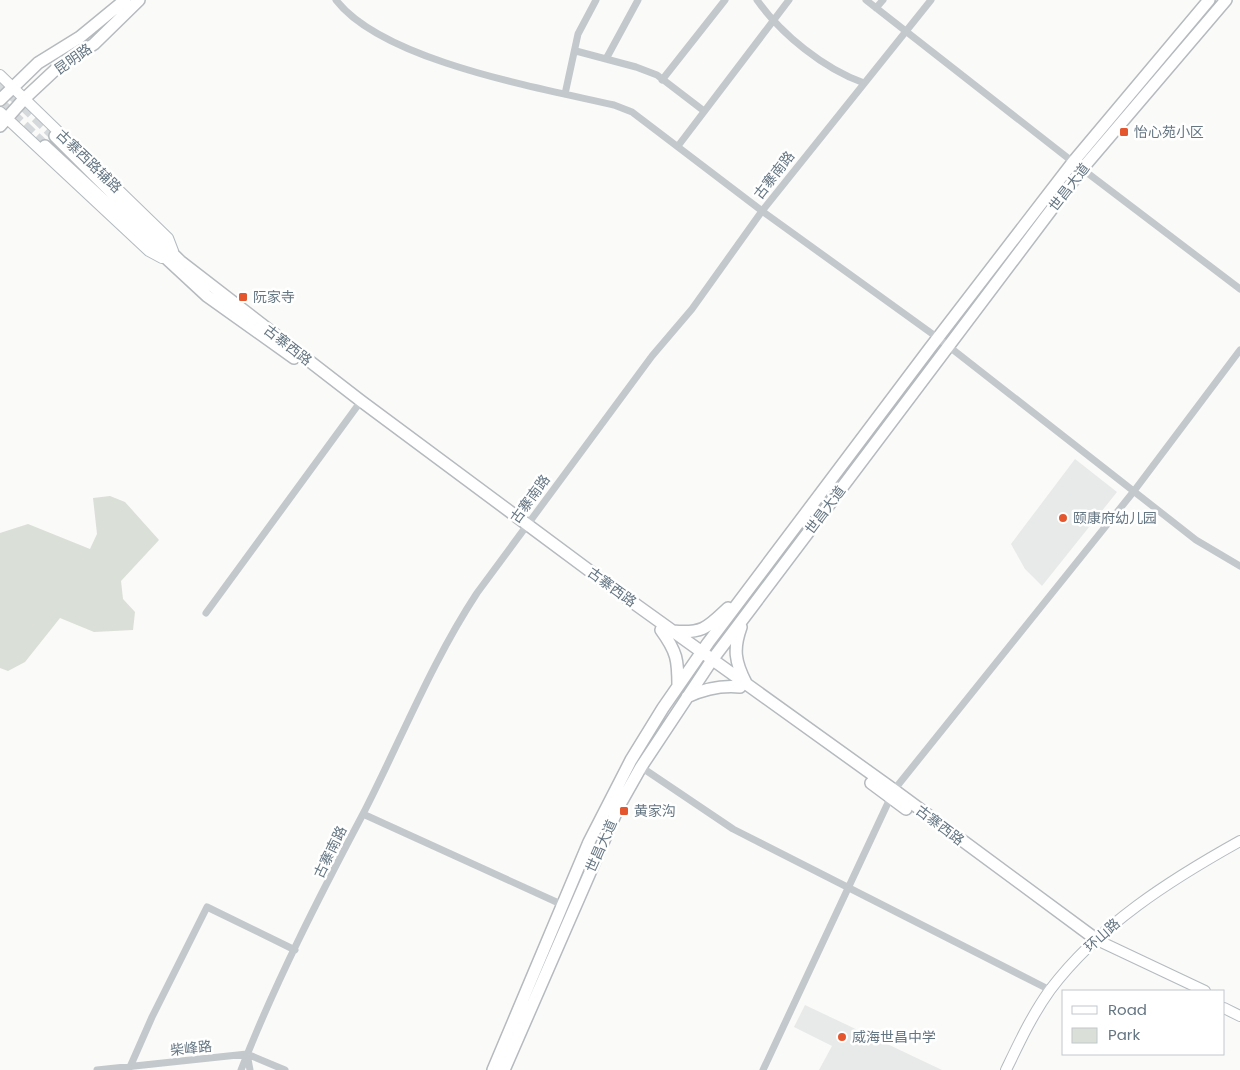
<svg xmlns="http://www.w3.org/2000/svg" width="1240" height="1070" font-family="Poppins,'Noto Sans SC',sans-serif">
  <rect width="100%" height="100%" fill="#fafaf8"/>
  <path fill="#e8e9e9" d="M1075,459l42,33 -75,94 -17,-17 -14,-25z
    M805,1005l137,65h-123l13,-24 -38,-19z"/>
  <path fill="#dadfd7" d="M110,496l15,6 34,38 -38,41 2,18 12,13 -2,18 -39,2 -34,-14 -35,44 -17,9 -8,-3v-135l28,-9 62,25 7,-15 -4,-36z"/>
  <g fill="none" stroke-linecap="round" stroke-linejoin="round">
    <path stroke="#d5d9db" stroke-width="11" stroke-dasharray="11 5.5" stroke-linecap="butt" d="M0,83l55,53
      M0,103l45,43"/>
    <defs>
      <path id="secondary" d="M0,75l168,163 5,13
        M0,112l149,139 13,7
        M1097,940l108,51
        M1224,1008l16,8
        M1006,1070c13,-27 26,-55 44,-80 49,-65 120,-110 190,-149"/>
      <path id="primary" d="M0,100l38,-37 42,-26 45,-37
        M0,126l24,-27 31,-29 39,-26 45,-44
        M55,136l125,125 181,140 249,185 284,204 203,150
        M45,146l162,150 87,62
        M741,627c-8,22 -6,35 5,56
        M661,630c16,22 17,30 17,56
        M673,631c30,3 35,-4 55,-23
        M687,697c17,-8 33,-12 53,-10
        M871,783l35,26
        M493,1070l96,-228 42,-82 32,-52 45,-65 222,-295 143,-186 136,-162
        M504,1070l115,-264 22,-39 71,-107 370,-491 144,-169"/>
    </defs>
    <use href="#secondary" stroke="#b3babf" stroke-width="12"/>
    <use href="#primary" stroke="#b5babe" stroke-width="14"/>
    <path stroke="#c3c8cc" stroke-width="7" d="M336,0c47,61 204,88 278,105l18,7 130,99 176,127 258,202 44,26
      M757,0c24,34 67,69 107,83
      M866,0l207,162 167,127
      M876,8l7,-8
      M576,51l60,16 21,8 47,36
      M606,59l32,-59
      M662,80l63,-80
      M565,94l13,-60 18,-34
      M678,146l111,-146
      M206,613l155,-212
      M641,767l92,62 317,161
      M363,814l200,91
      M247,1054l3,16
      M130,1067l22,-50 55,-110 88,43
      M97,1070l150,-16 38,16
      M241,1070c34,-87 78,-173 122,-256 38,-74 68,-151 114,-221l175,-237 40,-47 70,-98 169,-211
      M763,1070l131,-280 240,-299 106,-141"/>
    <use href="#secondary" stroke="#fff" stroke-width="10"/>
    <use href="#primary" stroke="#fff" stroke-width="11"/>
  </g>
  <g fill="#e4572e" stroke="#fff" stroke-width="2">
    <rect x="1119" y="127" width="10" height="10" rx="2.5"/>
    <rect x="238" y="292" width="10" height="10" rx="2.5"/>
    <circle cx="1063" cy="518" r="5"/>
    <rect x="619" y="806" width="10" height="10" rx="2.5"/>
    <circle cx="842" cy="1037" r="5"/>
  </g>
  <g text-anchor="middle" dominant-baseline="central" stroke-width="5" stroke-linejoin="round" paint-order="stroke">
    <g font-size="14" fill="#657683" stroke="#fff">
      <text transform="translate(73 59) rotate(-35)">昆明路</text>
      <text transform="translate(89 161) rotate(44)">古寨西路辅路</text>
      <text transform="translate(774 175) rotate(-52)">古寨南路</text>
      <text transform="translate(1069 187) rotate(-52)">世昌大道</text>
      <text transform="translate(288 345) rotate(38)">古寨西路</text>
      <text transform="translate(530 499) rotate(-54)">古寨南路</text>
      <text transform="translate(825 510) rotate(-53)">世昌大道</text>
      <text transform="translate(612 587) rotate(36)">古寨西路</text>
      <text transform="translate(940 825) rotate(37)">古寨西路</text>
      <text transform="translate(601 846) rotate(-66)">世昌大道</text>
      <text transform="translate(330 852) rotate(-64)">古寨南路</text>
      <text transform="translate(1102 935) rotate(-42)">环山路</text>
      <text transform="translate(191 1048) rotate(-6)">柴峰路</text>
    </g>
    <g font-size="14" fill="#657683" stroke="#fff" text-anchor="start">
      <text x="1134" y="132">怡心苑小区</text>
      <text x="253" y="297">阮家寺</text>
      <text x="1073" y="518">颐康府幼儿园</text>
      <text x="634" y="811">黄家沟</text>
      <text x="852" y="1037">威海世昌中学</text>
    </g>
  </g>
  <rect x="1062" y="990" width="162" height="65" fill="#ffffff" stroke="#c1c8cd"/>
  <rect x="1072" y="1006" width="25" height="8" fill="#ffffff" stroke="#c1c8cd"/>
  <text x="1108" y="1015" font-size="15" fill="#657683">Road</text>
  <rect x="1072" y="1028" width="25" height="15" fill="#dadfd7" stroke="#c1c8cd"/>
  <text x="1108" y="1040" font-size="15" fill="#657683">Park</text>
</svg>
